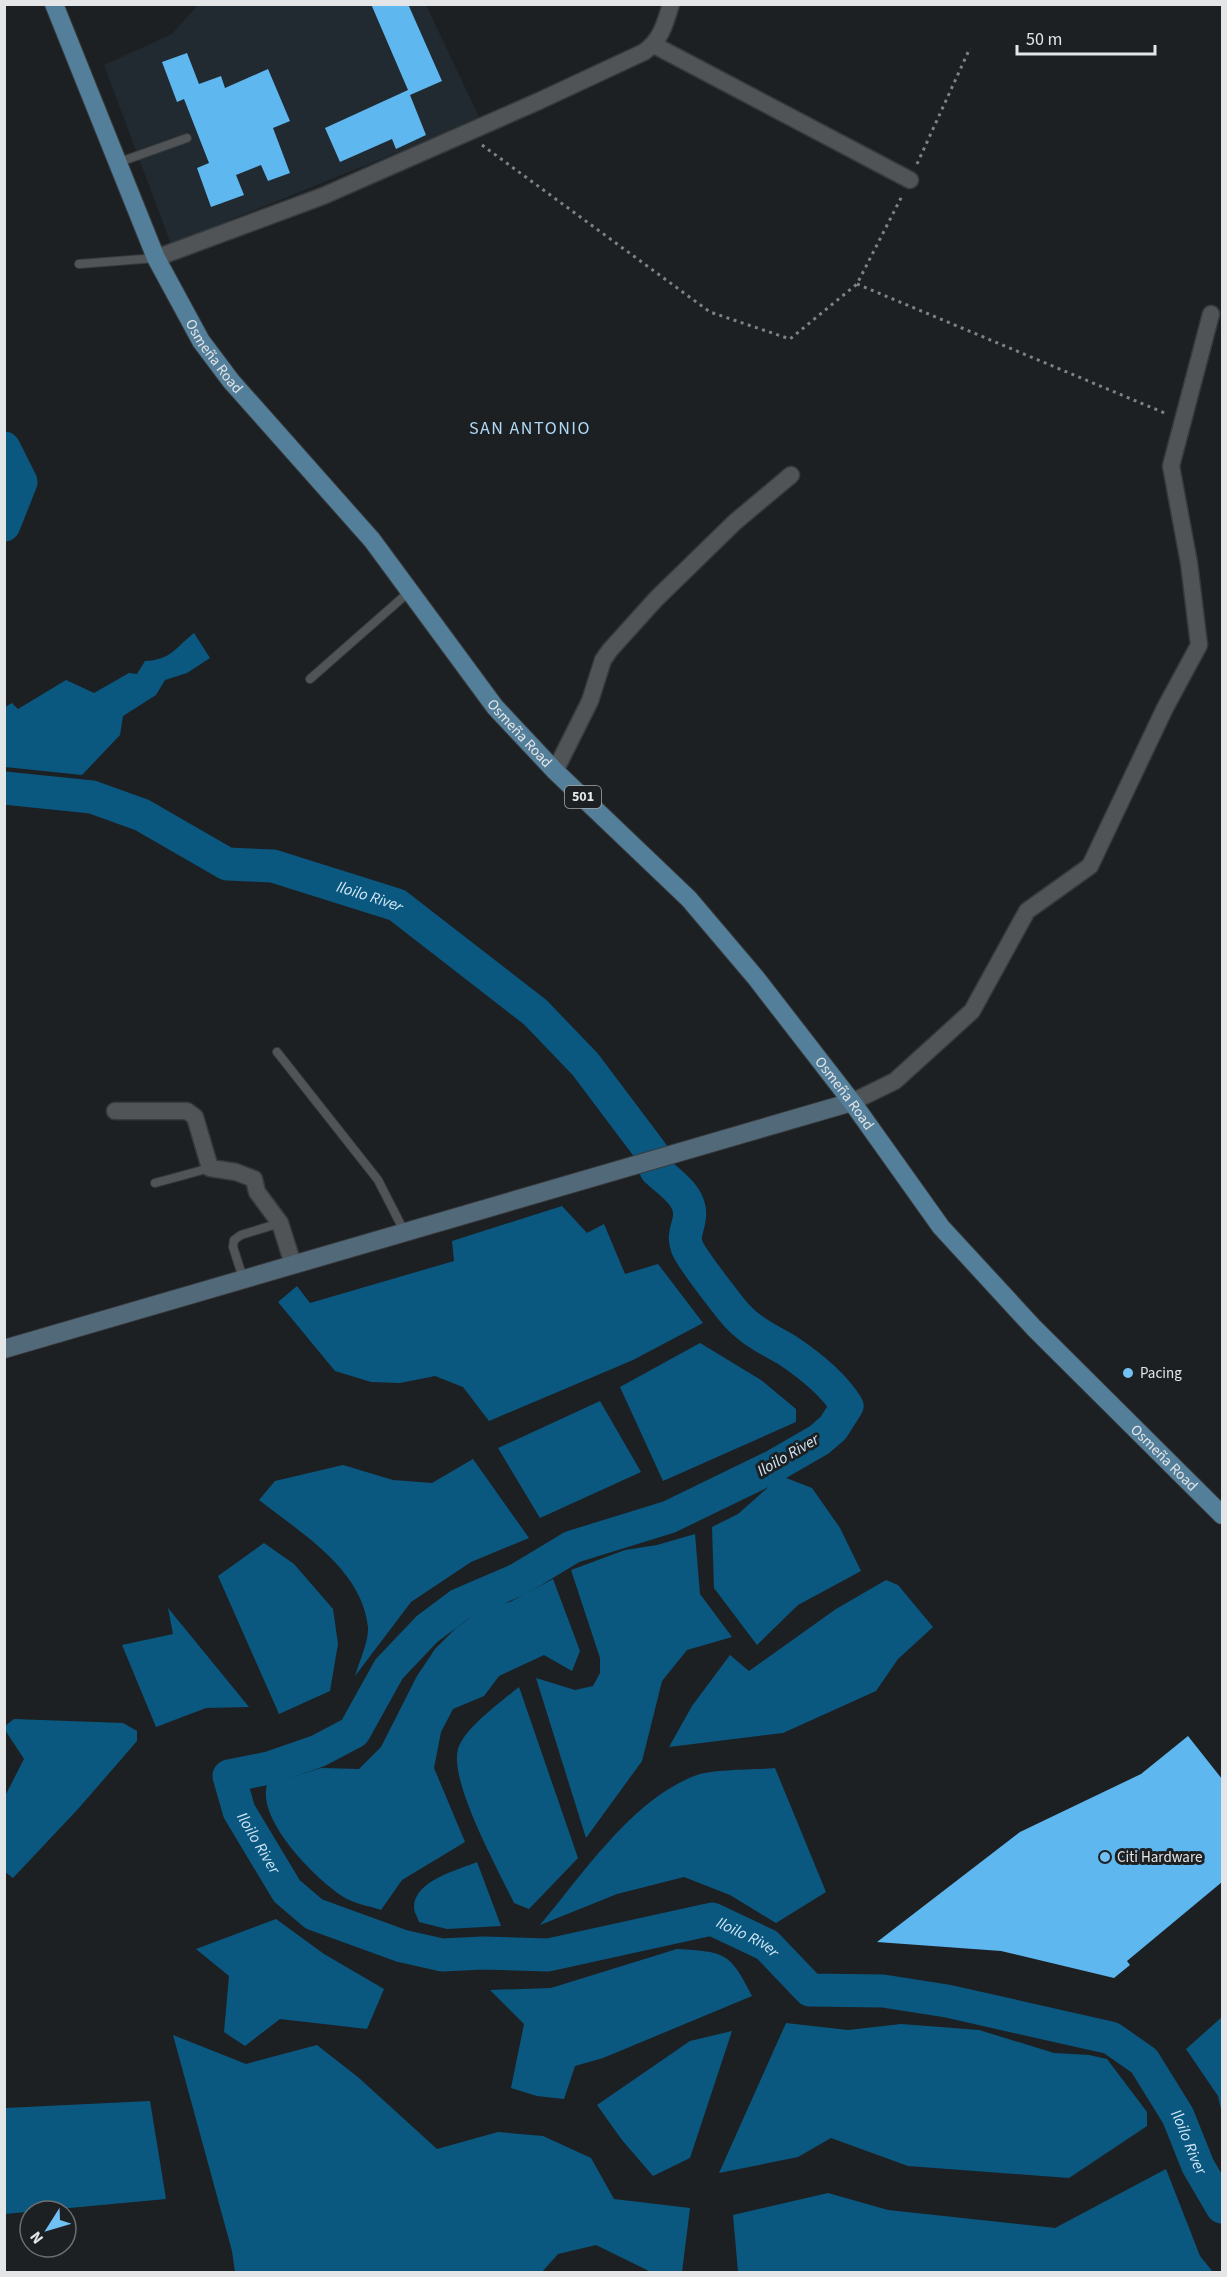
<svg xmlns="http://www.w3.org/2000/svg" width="1227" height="2277" font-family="'Source Sans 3',sans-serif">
  <rect width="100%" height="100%" fill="#1d2023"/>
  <path fill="#212a30" d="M198,5h228l54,114 -309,125 -67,-179 68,-31z"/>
  <path fill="#0a5880" d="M194,633l16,25 -23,15 -22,7 -9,15 -33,21 -3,19 -38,40 -77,-8v-60l7,-4 6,6 48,-29 28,13 35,-20 8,1 8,-13c26,-1 30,-13 49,-28z
    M562,1206l25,27 17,-9 21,50 33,-10 45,59 -70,37 -144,61 -26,-34 -28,-11 -35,7 -29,-1 -36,-11 -57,-69 19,-16 13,17 144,-42 -2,-20z
    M700,1343l61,37 35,29v13l-133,59 -43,-94z
    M600,1401l41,71 -101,46 -42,-70z
    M473,1459l56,79 -58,24 -60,40 -56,74c4,-14 14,-35 13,-49 -6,-58 -67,-94 -109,-127l16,-19 68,-16 50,15 39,3z
    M781,1476l31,12 28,40 21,43 -63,34 -41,40 -43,-57 -2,-61 26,-13z
    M695,1534l5,60 32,43 -45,13 -25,31 -20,80 -56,77 -50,-160 39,12 18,-4 7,-13v-15l-29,-88 54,-20 32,-5z
    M264,1543l30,21 39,45 5,35 -8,47 -51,23 -61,-138z
    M553,1579l27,72 -8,20 -28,-16 -45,21 -15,20 -31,13 -12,23 -7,36 31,74 -63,38 -21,30c-12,-4 -29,-7 -39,-14 -28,-19 -85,-76 -75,-111l54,-17 38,1 22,-22 36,-71 18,-27 21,-21 29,-21 25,-5z
    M886,1580l12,5 35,42 -35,32 -22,32 -93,42 -114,14 23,-41 38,-51 19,16 87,-62z
    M168,1608l81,99 -43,1 -50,19 -34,-82 51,-11z
    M519,1687l59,171 -49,51 -15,-6c-15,-32 -65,-121 -56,-154 6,-21 44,-48 61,-62z
    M14,1719l109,4 14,8v10l-59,68 -65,69 -8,-6v-76l19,-37 -19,-29v-4z
    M775,1768l51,124 -50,31 -46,-28 -46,-18 -67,17 -77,31c43,-51 93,-127 157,-150 18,-6 58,-5 78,-7z
    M477,1862l24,64 -54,3 -28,-7c-1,-4 -5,-10 -5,-14 -1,-27 44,-38 63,-46z
    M276,1919l48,35 60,35 -17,40 -87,-10 -35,27 -21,-14 5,-56 -33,-27z
    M677,1949c48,3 53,3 75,47l-149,62 -28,8 -11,33 -27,-3 -26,-8 13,-64 -34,-34 61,-2z
    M1222,2017v97l-4,-18 -32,-47z
    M786,2023l62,7 53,-6 78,6 75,23 35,2 18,4 40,53v14l-78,52 -161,-12 -77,-28 -33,19 -79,16z
    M732,2031l-42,127 -37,18 -31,-36 -25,-35 93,-64z
    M173,2035l73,29 71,-19 42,33 78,71 61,-17 45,4 48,22 23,41 76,9 -8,64h-31l-55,-27 -38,9 -16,18h-307l-3,-21z
    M150,2101l16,98 -161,15v-106z
    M1166,2169l34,87 13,16h-475l-5,-57 95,-22 60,17 167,18z"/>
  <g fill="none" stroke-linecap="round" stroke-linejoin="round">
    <g stroke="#0a5880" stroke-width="33">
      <path d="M4,448l17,34 -17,43"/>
      <path id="s1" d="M4,788l88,9 50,18 85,49 46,2 124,39 138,107 50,52 67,89"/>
      <path id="s2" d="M656,1170c15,14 38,27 33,50 -2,11 -6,16 -2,27 5,13 35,50 45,63 16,20 34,28 55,40 21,14 47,35 60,56l-14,22 -14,12 -45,26 -105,51 -97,30 -53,32 -60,26 -32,24 -38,40 -35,63 -36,19 -49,17 -40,8 10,35 48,80 27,23 88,32 40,9 41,-2 65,2 164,-36 55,26 43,45 73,1 64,10 164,37 33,23 34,55 20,50 24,41"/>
    </g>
  </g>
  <path fill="#5eb7ef" d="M371,4h37l34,77 -32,14 16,40 -30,14 -4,-10 -52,23 -15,-34 83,-38z
    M187,53l12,31 22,-8 4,12 43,-19 22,52 -17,7 17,45 -22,8 -7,-16 -25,10 8,20 -33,12 -14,-39 12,-5 -25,-64 -7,3 -15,-40z
    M1188,1736l34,43v103l-95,79 3,4 -16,13 -113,-27 -124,-9 143,-110 121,-58z"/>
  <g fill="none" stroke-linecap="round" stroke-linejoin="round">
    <defs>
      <path id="lane" d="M117,163l70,-25
        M79,264l77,-6
        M310,679l100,-88
        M277,1052l101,128 26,51
        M155,1183l55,-15
        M243,1278l-10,-31 1,-7 7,-5 39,-12"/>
      <path id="street" d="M654,45l256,135
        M156,258l167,-62 216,-95 105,-49c17,-12 21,-28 27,-48
        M555,771l35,-70 13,-41 7,-10 46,-51 79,-77 56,-47
        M852,1102l43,-21 77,-70 55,-100 63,-45 75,-158 34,-63 -10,-82 -18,-97 40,-152
        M115,1111h72l8,6 15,51 26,4 18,7 3,13 23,31 13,41"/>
      <path id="secondary" d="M4,1349l848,-247"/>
      <g id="primary">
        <path id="s3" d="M54,4l102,254 45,83 30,40 141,159 123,167 60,64 134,128 67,79 96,124 89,125 93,101 188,187"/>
      </g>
    </defs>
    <use href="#lane" stroke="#373a3c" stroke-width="10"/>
    <use href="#street" stroke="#373a3c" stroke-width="19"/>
    <use href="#secondary" stroke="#373a3c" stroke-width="20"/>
    <use href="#primary" stroke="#373a3c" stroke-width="20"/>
    <path stroke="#7f8284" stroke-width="3" stroke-dasharray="3 4.5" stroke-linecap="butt" d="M482,145l228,167 80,27 67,-55 46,-90
      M917,164l53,-116
      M857,284l310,130"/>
    <use href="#lane" stroke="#505457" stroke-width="8"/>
    <use href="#street" stroke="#505457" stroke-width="16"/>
    <use href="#secondary" stroke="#526979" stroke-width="18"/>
    <use href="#primary" stroke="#547f9a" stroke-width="18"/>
  </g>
  <g fill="#71c1f5" stroke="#1d2023" stroke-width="2">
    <circle cx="1128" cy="1373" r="6"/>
    <circle cx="1105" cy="1857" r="6"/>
  </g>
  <g text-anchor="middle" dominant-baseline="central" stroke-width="6" stroke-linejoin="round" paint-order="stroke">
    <rect fill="#1d2023" stroke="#a8aaac" stroke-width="1.5" x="565" y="786" width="36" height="22" rx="4.5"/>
    <g font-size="14" font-weight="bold" fill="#e3e5e7">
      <text x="583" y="797">501</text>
    </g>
    <g font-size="15" fill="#e3e5e7" stroke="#1d2023">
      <text stroke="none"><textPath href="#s3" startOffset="388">Osmeña Road</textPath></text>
      <text stroke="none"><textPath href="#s3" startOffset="874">Osmeña Road</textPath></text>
      <text stroke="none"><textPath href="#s3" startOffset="1360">Osmeña Road</textPath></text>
      <text stroke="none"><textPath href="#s3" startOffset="1846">Osmeña Road</textPath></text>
    </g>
    <g font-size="15" fill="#e3e5e7" stroke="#1d2023" text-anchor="start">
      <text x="1140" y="1373">Pacing</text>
      <text x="1117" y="1857">Citi Hardware</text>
    </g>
    <g font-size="16" font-style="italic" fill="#d2e6f5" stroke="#1d2023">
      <text stroke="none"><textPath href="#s1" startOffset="387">Iloilo River</textPath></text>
      <text transform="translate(788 1455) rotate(-30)">Iloilo River</text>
      <text stroke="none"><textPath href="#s2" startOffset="1136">Iloilo River</textPath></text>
      <text stroke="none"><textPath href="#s2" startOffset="1676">Iloilo River</textPath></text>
      <text stroke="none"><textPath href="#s2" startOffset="2198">Iloilo River</textPath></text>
    </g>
    <g font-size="18" letter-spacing="1.5" fill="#afd9f7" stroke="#1d2023">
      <text x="530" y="428">SAN ANTONIO</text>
    </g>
  </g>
  <rect width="1227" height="2277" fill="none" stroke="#e3e5e7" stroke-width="12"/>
  <g transform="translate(48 2229) rotate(233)"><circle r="28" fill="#1d2023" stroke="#6c6f71" stroke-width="1.5"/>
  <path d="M0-4.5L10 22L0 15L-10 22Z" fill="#71c1f5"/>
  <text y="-9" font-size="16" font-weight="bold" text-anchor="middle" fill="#e3e5e7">N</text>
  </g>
  <path d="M1017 45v9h138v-9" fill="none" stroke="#e3e5e7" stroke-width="3"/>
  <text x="1026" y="45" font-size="18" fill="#e3e5e7" stroke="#1d2023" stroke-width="4.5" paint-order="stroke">50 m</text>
</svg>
